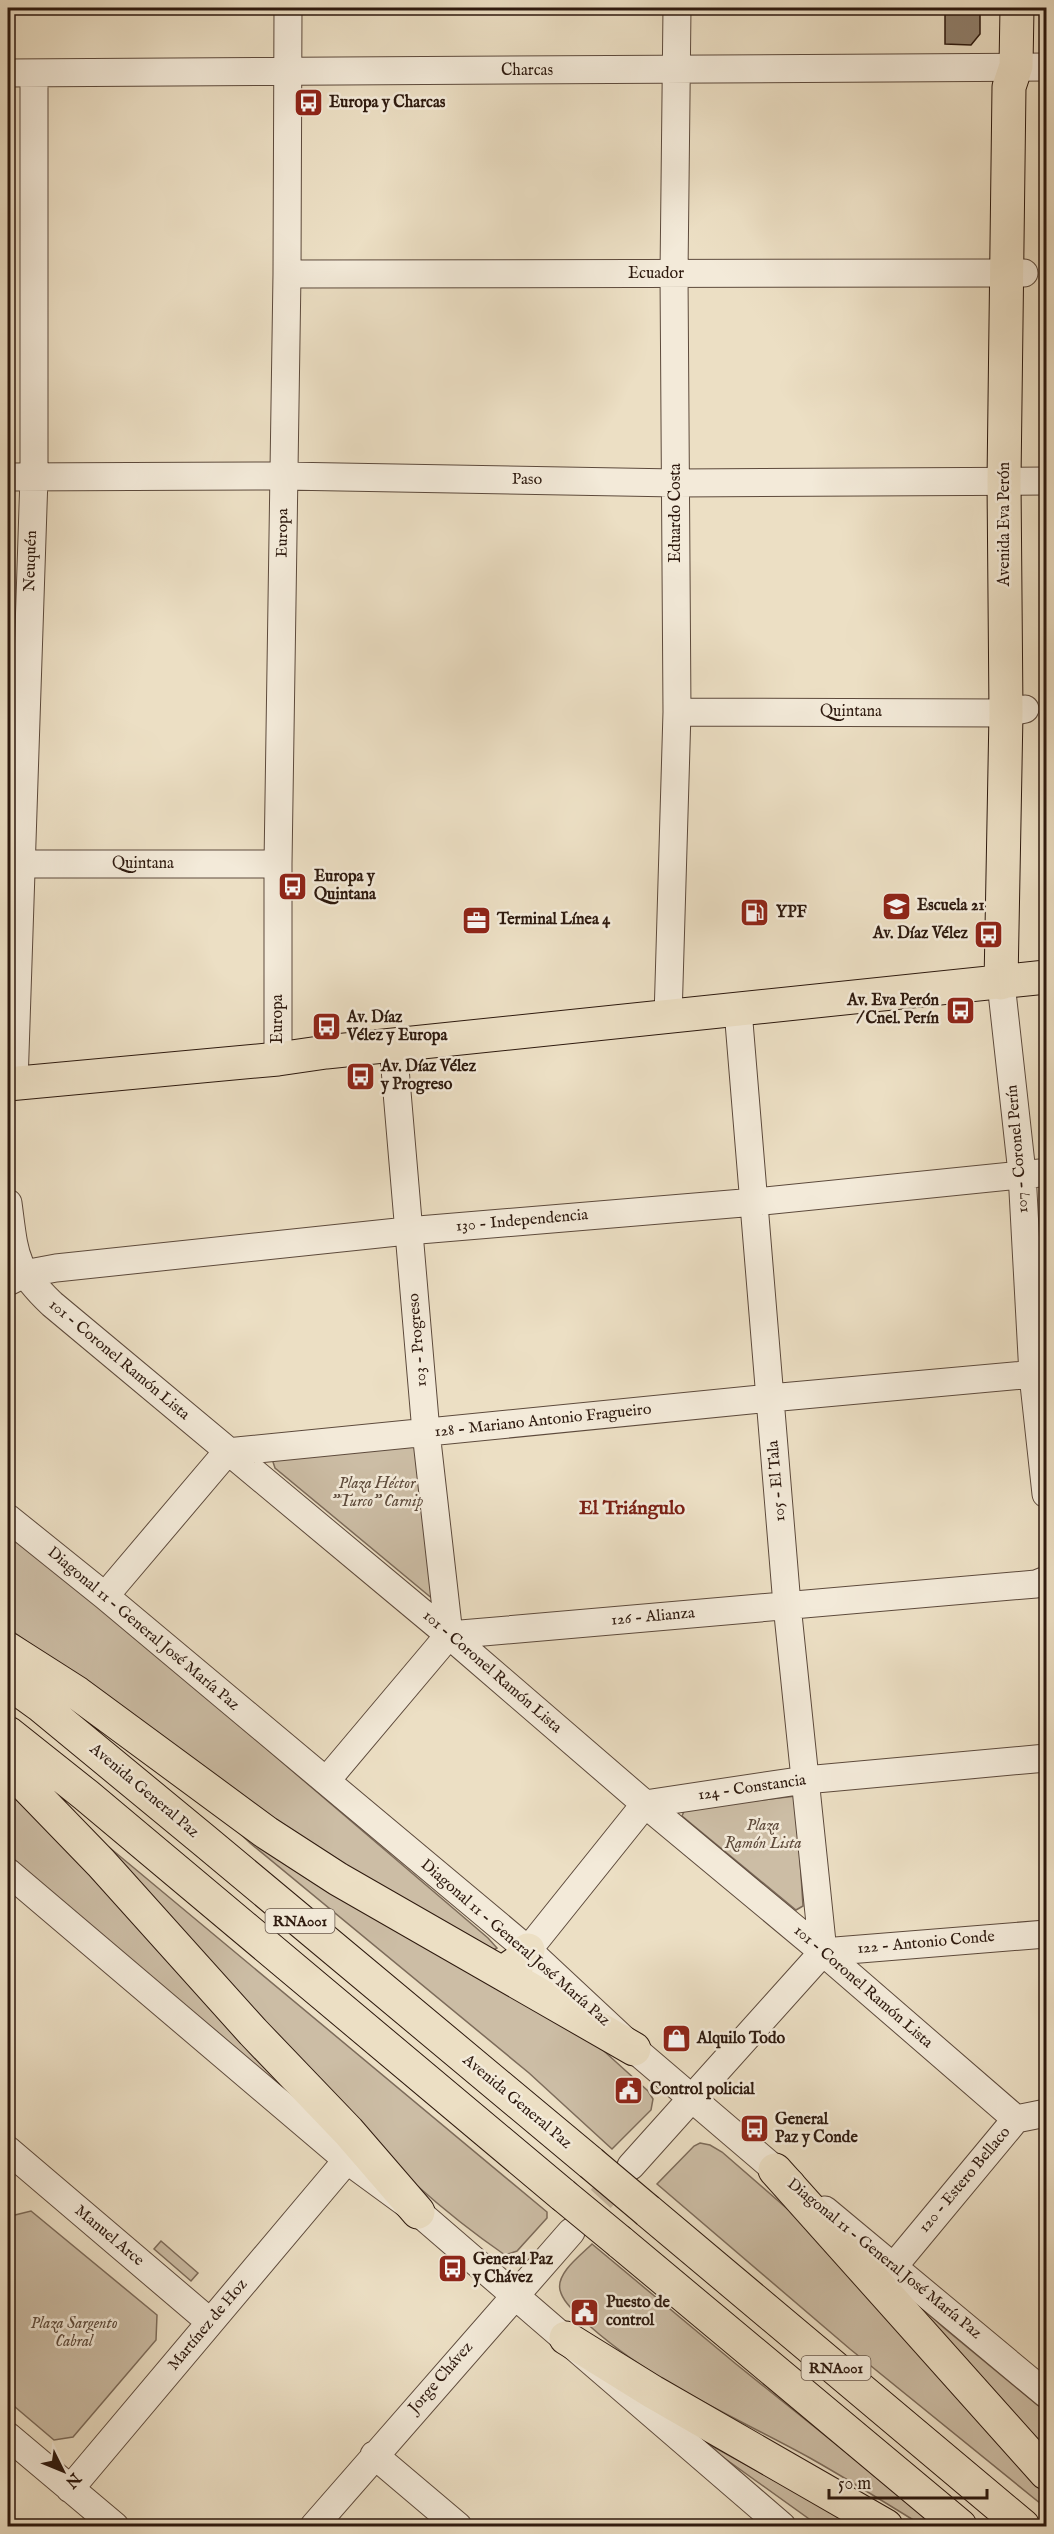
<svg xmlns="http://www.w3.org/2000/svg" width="1054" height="2534" font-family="'IM FELL English',serif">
  <rect width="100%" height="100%" fill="#ecdfc4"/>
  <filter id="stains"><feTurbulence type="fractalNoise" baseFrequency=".00333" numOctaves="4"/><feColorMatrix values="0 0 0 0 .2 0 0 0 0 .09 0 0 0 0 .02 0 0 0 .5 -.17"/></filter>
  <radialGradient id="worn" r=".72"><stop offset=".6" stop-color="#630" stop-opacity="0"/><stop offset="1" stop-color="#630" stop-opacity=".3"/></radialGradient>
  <path fill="#ccbda5" stroke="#7c6b5a" stroke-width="1.5" d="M416,1441l18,159 -159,-132 -2,-6 5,-6z
    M8,1528l480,410 9,10 -7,4 -128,-71 -354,-253z
    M8,1782l295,323 -295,-249z
    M796,1796l7,110 -7,4 -114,-94 3,-7z
    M231,1825l363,217 54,49 5,8 -2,11 -39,39 -83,-76 -279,-230z
    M86,1828l461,384v6l-30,33 -12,4c-32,-22 -62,-46 -91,-72z
    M700,2143l10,2 12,7 93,81 231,249v26l-196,-159 -193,-165 37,-38z
    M31,2211l126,104 -1,25 -83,97 -19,3 -46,-39v-181l3,-4z
    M161,2241l37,32 -7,8 -37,-32z
    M592,2244l144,120 202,162h-15c-37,-23 -74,-46 -113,-68 -78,-43 -162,-77 -228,-139 -8,-8 -19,-17 -22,-29 -4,-17 21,-35 32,-46z
    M901,2289l43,39 102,84v44z
    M692,2435l165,91h-38z"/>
  <path fill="#90806d" stroke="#2d190e" stroke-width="1.5" d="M945,10h35v24l-9,11 -26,-1z"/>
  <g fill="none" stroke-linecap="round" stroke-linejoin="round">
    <path stroke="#c6b7a0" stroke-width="27" stroke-dasharray="27 14" stroke-linecap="butt" d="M573,2229l55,-60"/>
    <defs>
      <path id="minor" d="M8,73l1038,-6
        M287,274l737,-1
        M8,477l276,-1 392,7 370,-2
        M677,712l329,1 19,-4
        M8,864h270
        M1001,983l21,190 11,202 13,119
        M738,1010l49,595 36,347
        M668,1018l9,-306 -3,-438 3,-266
        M393,1045l33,387 23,203
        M278,1059v-195l9,-590 1,-266
        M14,1084l20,-607v-403
        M8,1203c7,52 5,64 44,101l397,331 196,169 178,148 193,167
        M10,1281l14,-7 32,-6 351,-37 348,-29 285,-29
        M8,1518l97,78 423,354 106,99 157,134
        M105,1596l122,-144 543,-54 276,-25
        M326,1781l123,-146 587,-51 10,-4
        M8,1872l339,288 71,52 364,314
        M528,1950l117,-146 160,-24 241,-22
        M8,2150l202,172
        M631,2166l192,-214 223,-18
        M825,2210l221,184
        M894,2266l122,-147 30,-6
        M8,2436l107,90
        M374,2455l84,71
        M70,2489l277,-329
        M314,2526l257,-294"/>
      <path id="major" d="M1001,983l5,-270 -2,-232 5,-394 7,-21 1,-58
        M8,1084l270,-25 48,-7 720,-75"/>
      <path id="highway" d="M8,1649l69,44 190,140 71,46 296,170
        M8,1682l32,23 165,136 386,322
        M8,1733l78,62 477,400
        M8,1767l93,96 152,169 95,99 70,81
        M502,1973l16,-11 10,-12
        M775,2170l271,303
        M648,2211l375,315
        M620,2242l340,284
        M566,2338l87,54 233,134"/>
    </defs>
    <use href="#minor" stroke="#5d4a3c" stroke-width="29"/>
    <use href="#major" stroke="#2d190e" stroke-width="35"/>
    <use href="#highway" stroke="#2d190e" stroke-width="35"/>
    <use href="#minor" stroke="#f3ead9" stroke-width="27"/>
    <use href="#major" stroke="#ecdfc4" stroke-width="33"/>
    <use href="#highway" stroke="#ecdfc4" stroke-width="33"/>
    <defs>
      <path id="highway-bridge" d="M591,2163l57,48
        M563,2195l57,47"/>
    </defs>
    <use href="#highway-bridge" stroke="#2d190e" stroke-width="35" stroke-linecap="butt"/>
    <use href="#highway-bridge" stroke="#ecdfc4" stroke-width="33"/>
  </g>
  <defs>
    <symbol id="bus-square" viewBox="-11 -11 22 22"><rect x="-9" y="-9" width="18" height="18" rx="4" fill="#8f2418" stroke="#f3ead9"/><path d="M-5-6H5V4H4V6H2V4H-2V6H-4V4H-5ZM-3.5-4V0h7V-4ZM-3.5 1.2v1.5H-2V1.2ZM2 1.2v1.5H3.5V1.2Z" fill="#fff"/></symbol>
    <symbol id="school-square" viewBox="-11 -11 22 22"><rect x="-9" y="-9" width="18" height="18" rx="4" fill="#8f2418" stroke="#f3ead9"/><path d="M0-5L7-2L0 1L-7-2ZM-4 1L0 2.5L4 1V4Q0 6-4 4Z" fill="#fff"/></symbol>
    <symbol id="fuel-square" viewBox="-11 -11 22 22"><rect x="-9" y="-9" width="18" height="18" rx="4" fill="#8f2418" stroke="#f3ead9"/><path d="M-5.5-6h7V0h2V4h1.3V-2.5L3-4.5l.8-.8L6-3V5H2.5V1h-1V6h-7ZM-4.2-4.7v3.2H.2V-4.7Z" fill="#fff"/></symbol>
    <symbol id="office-square" viewBox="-11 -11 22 22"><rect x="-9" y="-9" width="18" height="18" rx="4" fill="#8f2418" stroke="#f3ead9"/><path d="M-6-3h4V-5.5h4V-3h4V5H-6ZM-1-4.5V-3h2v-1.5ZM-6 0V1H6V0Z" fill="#fff"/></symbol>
    <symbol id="shop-square" viewBox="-11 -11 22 22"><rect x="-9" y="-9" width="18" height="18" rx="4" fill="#8f2418" stroke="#f3ead9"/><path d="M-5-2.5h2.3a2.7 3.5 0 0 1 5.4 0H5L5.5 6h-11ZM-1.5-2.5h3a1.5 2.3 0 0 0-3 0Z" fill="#fff"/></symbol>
    <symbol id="civic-square" viewBox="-11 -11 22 22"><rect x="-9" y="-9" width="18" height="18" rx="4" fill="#8f2418" stroke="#f3ead9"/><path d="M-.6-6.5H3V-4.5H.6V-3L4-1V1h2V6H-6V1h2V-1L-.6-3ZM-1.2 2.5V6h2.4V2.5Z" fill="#fff"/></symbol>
  </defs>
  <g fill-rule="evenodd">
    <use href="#bus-square" x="292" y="86" width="33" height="33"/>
    <use href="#bus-square" x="276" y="870" width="33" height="33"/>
    <use href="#school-square" x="880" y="890" width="33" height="33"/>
    <use href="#fuel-square" x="738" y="896" width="33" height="33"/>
    <use href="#office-square" x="460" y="904" width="33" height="33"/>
    <use href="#bus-square" x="972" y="918" width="33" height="33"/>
    <use href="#bus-square" x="944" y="994" width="33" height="33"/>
    <use href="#bus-square" x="310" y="1010" width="33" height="33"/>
    <use href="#bus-square" x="344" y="1060" width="33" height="33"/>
    <use href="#shop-square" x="660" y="2022" width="33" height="33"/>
    <use href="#civic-square" x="612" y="2074" width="33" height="33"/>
    <use href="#bus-square" x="738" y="2112" width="33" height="33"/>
    <use href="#bus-square" x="436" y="2252" width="33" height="33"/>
    <use href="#civic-square" x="568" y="2296" width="33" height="33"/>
  </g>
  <g text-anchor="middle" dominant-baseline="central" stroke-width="5" stroke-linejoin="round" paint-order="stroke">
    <g fill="#f3ead9" stroke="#68584b" stroke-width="1.5">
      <rect x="265.5" y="1909" width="69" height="24" rx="4.5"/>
      <rect x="801.5" y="2356" width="69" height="24" rx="4.5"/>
    </g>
    <g font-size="15" font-weight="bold" fill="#2d190e">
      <text x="300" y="1921">RNA001</text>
      <text x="836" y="2368">RNA001</text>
    </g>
    <g font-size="16" fill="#2d190e" stroke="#f3ead9">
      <text x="527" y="71">Charcas</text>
      <text x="656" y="274">Ecuador</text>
      <text transform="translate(527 480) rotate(1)">Paso</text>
      <text transform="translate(676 513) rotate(-90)">Eduardo Costa</text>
      <text transform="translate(1005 524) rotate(-90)">Avenida Eva Perón</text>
      <text transform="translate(283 533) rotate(-89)">Europa</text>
      <text transform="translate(31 561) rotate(-88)">Neuquén</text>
      <text x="851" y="712">Quintana</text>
      <text x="143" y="864">Quintana</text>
      <text transform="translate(278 1019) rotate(-90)">Europa</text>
      <text transform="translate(1018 1149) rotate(-95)">107 - Coronel Perín</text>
      <text transform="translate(522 1221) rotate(-5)">130 - Independencia</text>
      <text transform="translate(418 1340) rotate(-95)">103 - Progreso</text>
      <text transform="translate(119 1360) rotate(40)">101 - Coronel Ramón Lista</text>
      <text transform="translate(543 1421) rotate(-6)">128 - Mariano Antonio Fragueiro</text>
      <text transform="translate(777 1481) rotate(-95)">105 - El Tala</text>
      <text transform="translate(653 1617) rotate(-5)">126 - Alianza</text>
      <text transform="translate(143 1629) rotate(40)">Diagonal 11 - General José María Paz</text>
      <text transform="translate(492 1672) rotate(41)">101 - Coronel Ramón Lista</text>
      <text transform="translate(752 1788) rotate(-8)">124 - Constancia</text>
      <text transform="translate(144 1791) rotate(40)">Avenida General Paz</text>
      <text transform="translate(515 1943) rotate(41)">Diagonal 11 - General José María Paz</text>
      <text transform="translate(926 1943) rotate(-5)">122 - Antonio Conde</text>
      <text transform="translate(863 1987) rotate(41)">101 - Coronel Ramón Lista</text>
      <text transform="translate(517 2102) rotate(40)">Avenida General Paz</text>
      <text transform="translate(965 2180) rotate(-50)">120 - Estero Bellaco</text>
      <text transform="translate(109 2236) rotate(40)">Manuel Arce</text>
      <text transform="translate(884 2259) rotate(39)">Diagonal 11 - General José María Paz</text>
      <text transform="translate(208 2325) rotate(-50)">Martínez de Hoz</text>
      <text transform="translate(441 2378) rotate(-49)">Jorge Chávez</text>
    </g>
    <g font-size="16" font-weight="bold" fill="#2d190e" stroke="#f3ead9" text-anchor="start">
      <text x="329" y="103">Europa y Charcas</text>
      <text x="314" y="877">Europa y<tspan x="314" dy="18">Quintana</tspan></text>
      <text x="917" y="906">Escuela 21</text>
      <text x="776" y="913">YPF</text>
      <text x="497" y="920">Terminal Línea 4</text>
      <text x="968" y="934" text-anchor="end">Av. Díaz Vélez</text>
      <text x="939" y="1001" text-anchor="end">Av. Eva Perón<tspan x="939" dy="18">/ Cnel. Perín</tspan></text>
      <text x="347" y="1018">Av. Díaz<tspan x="347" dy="18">Vélez y Europa</tspan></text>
      <text x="381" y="1067">Av. Díaz Vélez<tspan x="381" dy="18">y Progreso</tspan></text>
      <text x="697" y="2039">Alquilo Todo</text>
      <text x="650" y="2090">Control policial</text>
      <text x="775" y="2120">General<tspan x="775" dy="18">Paz y Conde</tspan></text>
      <text x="473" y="2260">General Paz<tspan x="473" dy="18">y Chávez</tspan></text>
      <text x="606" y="2303">Puesto de<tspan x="606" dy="18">control</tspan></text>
    </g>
    <g font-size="16" font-style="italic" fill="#5d4a3b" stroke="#f3ead9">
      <text x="377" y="1484">Plaza Héctor<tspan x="377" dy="18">"Turco" Carnip</tspan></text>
      <text x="763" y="1826">Plaza<tspan x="763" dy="18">Ramón Lista</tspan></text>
      <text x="74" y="2324">Plaza Sargento<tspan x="74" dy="18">Cabral</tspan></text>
    </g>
    <g font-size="20" font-weight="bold" fill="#7a1f14" stroke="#f3ead9">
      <text x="632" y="1508">El Triángulo</text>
    </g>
  </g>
  <rect width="1054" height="2534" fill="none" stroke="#ecdfc4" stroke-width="30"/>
  <rect x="9" y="9" width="1036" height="2516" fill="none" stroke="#2d190e" stroke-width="3"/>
  <rect x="15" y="15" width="1024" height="2504" fill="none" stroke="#2d190e" stroke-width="1.5"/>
  <g transform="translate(63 2471) rotate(133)" stroke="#f3ead9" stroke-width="4.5" paint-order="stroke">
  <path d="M0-4.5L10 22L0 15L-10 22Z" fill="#2d190e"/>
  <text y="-9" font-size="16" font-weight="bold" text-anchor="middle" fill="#2d190e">N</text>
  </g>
  <path d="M829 2489v9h158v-9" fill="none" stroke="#2d190e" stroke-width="3"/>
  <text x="838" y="2489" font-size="18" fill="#2d190e" stroke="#f3ead9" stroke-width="4.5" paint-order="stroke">50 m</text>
  <rect width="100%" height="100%" filter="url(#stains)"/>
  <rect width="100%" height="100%" fill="url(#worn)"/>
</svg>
